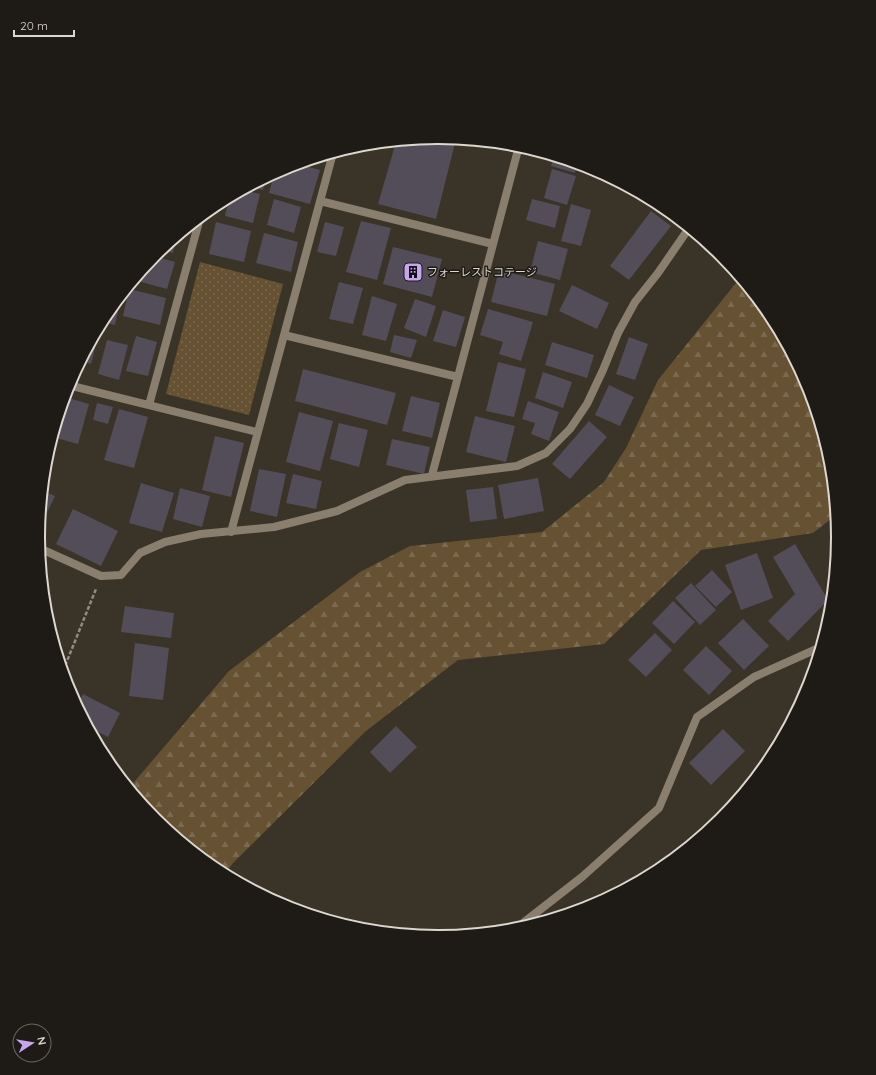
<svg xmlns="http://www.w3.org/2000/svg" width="876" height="1075" font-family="Quicksand,'Noto Sans JP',sans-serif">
  <defs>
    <pattern id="green-dots" width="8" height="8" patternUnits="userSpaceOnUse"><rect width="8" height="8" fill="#665232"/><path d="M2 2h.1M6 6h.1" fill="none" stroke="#7b6a4f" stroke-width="1.8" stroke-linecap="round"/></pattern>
    <pattern id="forest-firs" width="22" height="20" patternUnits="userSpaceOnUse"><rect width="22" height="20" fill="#665232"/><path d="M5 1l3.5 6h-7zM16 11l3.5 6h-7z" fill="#7b6a4f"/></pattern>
  </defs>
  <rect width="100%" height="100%" fill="#3a3327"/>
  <path fill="url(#green-dots)" d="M200,262l83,22 -34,131 -83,-21z"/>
  <path fill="url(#forest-firs)" d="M740,278l31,37 37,70 22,75 6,55 -23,18 -112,17 -97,94 -146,16 -92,71 -133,132 -9,12 -8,-5 -61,-50 -26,-32 100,-117 131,-99 50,-26 132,-14 62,-50 22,-34 32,-68z"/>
  <path fill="#534d5a" d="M438,138l18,1 -20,80 -58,-15 18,-62z
    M322,157l-2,5 -8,-2 8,-3z
    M554,157l23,7 -2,9 -24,-7z
    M298,164l22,6 -10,34 -41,-11 5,-19z
    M552,169l24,7 -9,29 -23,-7z
    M266,178l-3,12 -13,-3z
    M243,190l17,4 -7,29 -28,-7 4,-18z
    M274,199l27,8 -7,26 -27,-8z
    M532,199l28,7 -5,22 -29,-8z
    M571,204l20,6 -10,36 -20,-5z
    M651,211l20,15 -42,54 -19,-14z
    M361,221l30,7 -14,52 -31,-8z
    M216,222l35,9 -7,31 -35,-8z
    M325,222l19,5 -8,29 -19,-4z
    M264,233l34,9 -7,30 -35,-9z
    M177,236l-4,17 -12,-3 4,-4z
    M538,241l30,8 -8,31 -30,-8z
    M393,247l49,12 -10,38 -49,-13z
    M154,256l21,6 -8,27 -33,-9z
    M499,270l56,14 -8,32 -56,-14z
    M339,282l24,6 -10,36 -24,-5z
    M572,285l37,18 -12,26 -38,-18z
    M129,289l37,9 -6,27 -37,-9z
    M121,296l-6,29 -13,-3 4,-7z
    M372,296l25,8 -11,37 -24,-6z
    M415,299l21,7 -10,31 -22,-9z
    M488,309l45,13 -12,39 -22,-7 4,-12 -23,-7z
    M443,310l22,7 -9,30 -23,-6z
    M98,329h2l-9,35 -10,-3z
    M394,335l23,5 -6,18 -21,-6z
    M136,336l21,6 -9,34 -22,-5z
    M629,337l19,7 -13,36 -19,-6z
    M107,340l21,5 -9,35 -21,-6z
    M552,342l42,13 -7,23 -42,-13z
    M498,362l28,7 -12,48 -28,-6z
    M303,369l93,24 -9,32 -92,-24z
    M543,372l29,10 -9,26 -28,-10z
    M609,385l25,12 -14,29 -25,-11z
    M411,396l29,7 -8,35 -30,-7z
    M65,397l24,7 -11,40 -25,-7z
    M528,401l31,11 -10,29 -18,-7 4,-11 -13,-4z
    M97,403l16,4 -5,17 -15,-4z
    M119,409l29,8 -14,51 -30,-8z
    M299,412l34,9 -13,50 -34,-9z
    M475,416l40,10 -9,36 -40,-10z
    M589,421l18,16 -37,42 -18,-15z
    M339,423l29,7 -9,37 -29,-8z
    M215,436l29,7 -13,54 -29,-7z
    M392,439l38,8 -6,27 -38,-9z
    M259,469l27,5 -9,43 -27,-6z
    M293,474l29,7 -6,28 -30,-6z
    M538,478l6,33 -40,8 -6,-34z
    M141,483l33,10 -12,39 -33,-9z
    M493,487l4,32 -27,3 -4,-32z
    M180,488l30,8 -8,31 -29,-8z
    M43,491l12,5 -9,19 -5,-3z
    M73,509l45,22 -17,35 -45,-22z
    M795,544l33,56 -40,41 -20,-20 27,-27 -22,-37z
    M757,553l16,45 -32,12 -16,-45z
    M712,570l20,22 -16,15 -21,-21z
    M691,583l25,27 -16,15 -25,-27z
    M673,601l22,21 -21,22 -22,-21z
    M125,606l49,7 -3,25 -50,-6z
    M743,619l26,27 -25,24 -26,-27z
    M655,633l17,17 -26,27 -18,-17z
    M135,643l34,5 -6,52 -34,-4z
    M706,646l26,25 -23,24 -26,-25z
    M83,694l37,19 -12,24 -21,-11 -10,-20z
    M396,726l21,21 -27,26 -20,-21z
    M723,729l22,22 -34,34 -22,-22z"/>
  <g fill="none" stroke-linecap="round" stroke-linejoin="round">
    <path stroke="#918b81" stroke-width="2.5" stroke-dasharray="4 2" stroke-linecap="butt" d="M63,671l33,-82"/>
    <path stroke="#8a7f6e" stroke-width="8" d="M320,201l173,43
      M284,335l174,42
      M68,385l189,47
      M149,405l51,-187
      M432,475l87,-329
      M231,532l102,-379
      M39,548l62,28 20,-1 19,-22 25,-11 36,-8 73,-7 63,-16 68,-31 112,-14 29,-13 24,-24 17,-25 16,-34 15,-37 17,-31 23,-29 31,-45
      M514,930l68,-53 77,-69 38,-91 57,-40 67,-30"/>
  </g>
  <defs>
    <symbol id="building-square" viewBox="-11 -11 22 22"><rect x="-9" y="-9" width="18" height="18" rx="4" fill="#c7a6ef" stroke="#1e1b16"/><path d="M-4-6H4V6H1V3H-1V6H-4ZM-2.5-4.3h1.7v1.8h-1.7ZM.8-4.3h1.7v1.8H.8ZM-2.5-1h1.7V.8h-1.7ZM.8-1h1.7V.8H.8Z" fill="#111"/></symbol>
  </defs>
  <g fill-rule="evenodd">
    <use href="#building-square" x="402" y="261" width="22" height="22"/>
  </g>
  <g text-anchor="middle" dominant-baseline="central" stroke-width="3" stroke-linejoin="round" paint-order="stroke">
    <g font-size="11" fill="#dcd7cf" stroke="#1e1b16" text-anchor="start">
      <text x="427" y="272">フォーレストコテージ</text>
    </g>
  </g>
  <path d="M0 0H876V1075H0ZM45 537a393 393 0 1 1 786 0a393 393 0 1 1-786 0Z" fill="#1e1b16" fill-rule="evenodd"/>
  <path fill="none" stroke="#dcd7cf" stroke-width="2" d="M45 537a393 393 0 1 1 786 0a393 393 0 1 1-786 0Z"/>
  <g transform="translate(32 1043) rotate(78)"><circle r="19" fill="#1e1b16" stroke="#6a6660"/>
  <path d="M0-3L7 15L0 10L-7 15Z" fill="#c7a6ef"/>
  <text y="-6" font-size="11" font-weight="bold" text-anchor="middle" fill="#dcd7cf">N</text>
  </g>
  <path d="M14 30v6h60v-6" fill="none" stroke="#dcd7cf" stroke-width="2"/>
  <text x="20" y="30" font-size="12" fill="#dcd7cf" stroke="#1e1b16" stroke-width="3" paint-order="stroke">20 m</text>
</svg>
